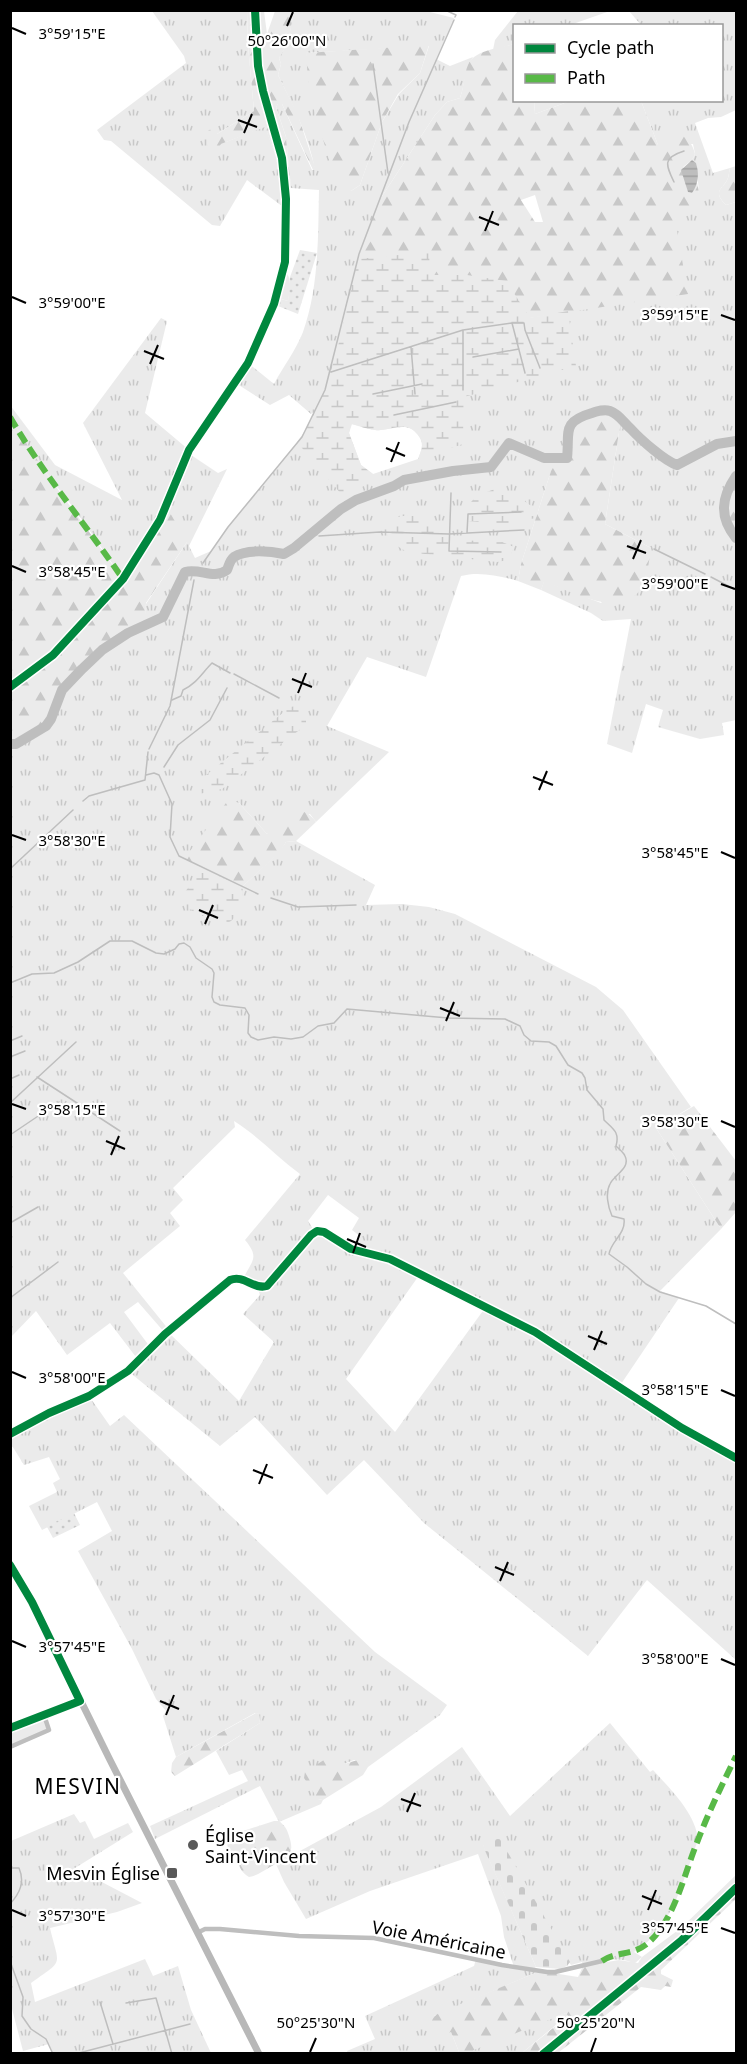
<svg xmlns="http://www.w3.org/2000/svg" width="747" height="2064" font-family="'Noto Sans',sans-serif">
  <defs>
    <pattern id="grass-tufts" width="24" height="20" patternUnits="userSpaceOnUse" patternTransform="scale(1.5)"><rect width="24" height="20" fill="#ebebeb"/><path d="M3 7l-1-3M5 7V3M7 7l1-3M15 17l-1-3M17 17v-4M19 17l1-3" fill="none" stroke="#c8c8c8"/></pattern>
    <pattern id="forest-firs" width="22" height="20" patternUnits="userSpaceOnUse" patternTransform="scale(1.5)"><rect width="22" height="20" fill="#ebebeb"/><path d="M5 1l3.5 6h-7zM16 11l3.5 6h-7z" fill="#c8c8c8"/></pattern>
    <pattern id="wetland-marsh" width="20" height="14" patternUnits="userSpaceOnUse" patternTransform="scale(1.5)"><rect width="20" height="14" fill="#ebebeb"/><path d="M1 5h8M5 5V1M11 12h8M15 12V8" fill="none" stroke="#c8c8c8"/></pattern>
    <pattern id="cemetery-stones" width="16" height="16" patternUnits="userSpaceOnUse" patternTransform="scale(1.5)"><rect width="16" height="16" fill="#ebebeb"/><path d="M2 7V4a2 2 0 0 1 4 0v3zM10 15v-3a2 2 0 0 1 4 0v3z" fill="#c8c8c8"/></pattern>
    <pattern id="garden-dots" width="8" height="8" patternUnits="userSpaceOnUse" patternTransform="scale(1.5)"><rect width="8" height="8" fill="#ebebeb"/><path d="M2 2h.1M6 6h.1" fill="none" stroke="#c8c8c8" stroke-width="1.8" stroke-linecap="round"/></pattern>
    <pattern id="water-rules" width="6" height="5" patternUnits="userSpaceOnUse" patternTransform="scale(1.5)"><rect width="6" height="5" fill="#bebebe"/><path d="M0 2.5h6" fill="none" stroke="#a2a2a2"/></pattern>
  </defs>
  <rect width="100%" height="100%" fill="#fff"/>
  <path fill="url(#grass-tufts)" fill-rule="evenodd" d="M152,11h95l1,34 6,66 -37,23 4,10 44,-18 11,31 5,26 4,4 1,22 -39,-29 -27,46 -8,-1 -101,-84 -7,-1 -7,-10 89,-67 -2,-7z
    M294,11h132l28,7 -18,41 14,7 23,-9c-8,12 -8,27 -13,41l-13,4 -12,13 -56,86 -19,51 -18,73 188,-7 38,-7 107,-92 24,-27 -3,-29 -4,-3 3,-6 -2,-10 -35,1 -17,-44 81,-1v-74l-81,-1 -12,-14h106l1,5v94l-15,7 -13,1 -13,5 18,50 17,-5c-1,3 -1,7 -2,10 -4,11 -17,12 -2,27l10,-3v283l-4,-1c-8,25 -13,31 4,54v182l-14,3 2,12 -24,4 -42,-12 5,-17 -17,-6 -14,49 -25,-9 24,-125 -28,2 -12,-8 -50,-23 3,-9 57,22 50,-55 -46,-24 16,-105c-16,-1 -47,-10 -52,10 -2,9 -1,20 -2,29l-16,13 -30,93 -3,17c-18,-5 -39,-10 -57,-5l-35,101 -59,-20 -40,69 62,26 -73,70 -6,-8 -43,20 -28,-31 -29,67 32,17 38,-36 6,-9 10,-1 79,44 -9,20 36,-1 27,3 26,7 141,73 27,23 68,97 -35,21 65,101 -61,62 19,7 -60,89 117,71v202l-89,-80 -59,76 -164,-133 -60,-63 -37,35 -72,-78 -35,29 -92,-75 11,-10 -29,-38 -43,32 -31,-44 -25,26v-593h5c10,-7 28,-16 35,-25 7,-8 6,-22 13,-30 19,-27 50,-50 80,-64l2,-21 41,-62 -64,37c-17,-24 -33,-49 -51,-73 -18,-25 -61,-71 -62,-101l45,60 67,35 -39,-77 78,-105 6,3 -22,92 44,37 -1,3 30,20 9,-4 -38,77 6,12 16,-7 17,-24 74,-90 12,-25 -3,2 -22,-19 -19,10 -36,-23 14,-19 26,21c9,-17 22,-34 29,-52 16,-45 15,-95 16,-142l-28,-2 -5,-51 -10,-30 2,-3h4l30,66h3c-6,-34 -22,-64 -37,-95l3,-11 -2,-6 9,-16zM429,46l-9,27 -21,21 -17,28 -22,63 -9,6 -45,-138zM351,424c8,1 16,5 24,6 16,2 32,-11 44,6 6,8 2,15 -1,23l-45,15 -12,-9 -12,-32zM234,1121c24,15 43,36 66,53l-55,66c15,18 7,20 -2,39l14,8 3,8 -17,19 31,28 -35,59 -71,-69 1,-2 -46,-57 57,-47 -10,-13 13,-13 -10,-12 62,-61zM328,1195l31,23 -7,12 8,6 -8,13 -34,-18 -3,1 -7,-11zM420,1274l65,34 -90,124 -49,-53zM138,1302l27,31 -15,14 -26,-35z
    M518,11h92l-40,14 -56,1v18l-21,6 2,-10z
    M534,100l36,1 -35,13z
    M283,269c10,9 7,19 5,32l-7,-2 -3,7 -4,-2z
    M89,1396l21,30 14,-11 251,237 72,53 -7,10 -72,52v-5l-14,-2 -10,4 -26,35 5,1 -2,4 -42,18 -19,-36 -105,53 -5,-13 98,-45 -6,-11 -13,5 -13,-24 44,-28 -1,-9 -4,-1 -79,44 -13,-41 3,-5 -10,-12 -24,-50 -54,-98 34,-20 -15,-29 -55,28 -13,-24 28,-14 -4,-9 7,-4 -11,-22 -25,8 -13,-21v-10z
    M610,1723l40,49 3,-2c16,18 43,43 45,70 -15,40 -25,88 -64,112l8,5 -8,7c-14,-9 -35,-2 -51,2l-1,-4 -11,3 -88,-120 53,122 -3,2 7,2 -106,45 17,16 8,20 107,-39 2,2 -46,38 -174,1 -1,-3 28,-12 -10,-23 109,-50 2,-7 38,8 -10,-30 -3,-21 -23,-62 -108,37 -64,28 -22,-37 -8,-18 105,-57 81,-60 48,69z
    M74,1814l6,9 5,-2 9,18 34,-16 5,9 -58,36 67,35 -25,9 -67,16c9,39 15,31 -19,55l4,19 110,-43 8,17 25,-10 13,44 20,43h-158l-4,-9 -26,7 -12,-46v-164z"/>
  <path fill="url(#forest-firs)" fill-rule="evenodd" d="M247,11h17l3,23 8,-23h19l-6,32 -9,15 2,6 -3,11 20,40 18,55h-3l-31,-66h-4l-2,3 10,30 5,51 -10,-5 -5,-26 -11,-30 -44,17 -5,7 -8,-5 -2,-14 5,-3 6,5 37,-23 -6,-66z
    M514,44v56l20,1 1,13 35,-13h71l17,44 18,-12c11,4 16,9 19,21l-3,6 -9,7 5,25 4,1 5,-11 2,10 -6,22 -18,5 13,75 -158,24 -188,7 18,-73 19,-51 56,-86 12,-13 13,-4c4,-11 4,-24 8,-33 6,-15 32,-17 46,-21zM535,195l8,27h-8l-14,-22z
    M429,45l-9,28 -22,21 -16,28 -22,63 -9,6 -17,-15 -25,-83 -3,-40z
    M736,166v36l-10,3c-15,-15 -2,-16 2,-27 1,-3 1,-7 2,-10z
    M608,410l13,9 -16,105 46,24c-2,11 -3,27 -8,37 -19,38 -72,5 -99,-3l-3,8 -23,-9 3,-17 30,-93 7,-11 9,-2c1,-8 0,-17 1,-25 2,-18 25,-22 40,-23z
    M10,417c33,57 76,107 112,162l44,-73 21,36 -41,61 -1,22c-26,12 -68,41 -83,66 -4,7 -6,17 -10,25 -6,14 -23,21 -36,28h-5z
    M731,484l5,1v53c-16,-20 -14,-32 -5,-54z
    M234,801l5,2 28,31c16,-13 32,-36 49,-12l-20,19 -10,1 -5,9 -39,36 -32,-15v-3l-26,-10 42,-56z
    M694,1106l42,55v51l-15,17 -65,-101z
    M256,1713l3,1 1,9 -85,53 -4,-4 1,-9 4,-6z
    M338,1751l7,6 -1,7 17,-5 7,3v5l-5,8 -40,25 -5,-1 -14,-21 1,-6z
    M274,1821h5c6,5 8,8 10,15 7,21 -3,22 -19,31 -7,4 -13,9 -21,10 -13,-9 -7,-12 -14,-20 -6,-8 -9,-8 -7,-18l15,-8z
    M736,1875v24l-75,71v4l12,6 -2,7 -6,-1 -4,4 -20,-3 -83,66h-36l46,-37 -2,-3 -97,39h-10l-8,-20 -15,5 -5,-6c-1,-10 2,-15 10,-19l99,-41 38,6 5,-11 36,-6 19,3 4,-6 39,-29z"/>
  <path fill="url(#wetland-marsh)" d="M429,252l1,23h37l39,6 24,37 38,-7 8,55 -112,31 -1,47 -45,15c4,-10 7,-17 -2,-26 -11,-13 -27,-1 -41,-3 -8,-1 -16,-4 -23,-6l-3,9 12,32 12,9 -9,12 -22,9 -45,-53c35,-42 48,-130 61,-183z
    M495,489l24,8 19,14 -2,7 -33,6 -35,-3 2,-18 8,-8z
    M416,514l18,3 1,16 14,1 9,6 44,2 12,5 -6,13 -11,2 -90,-10 -18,-11 -2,-9 10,-15z
    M297,706l9,6v13l-84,64 -23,5 -4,-2 5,-12 90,-73z
    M199,866l11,4v2l32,15c3,9 -3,28 -11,34 -3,2 -7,2 -10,4l-36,-18 -5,-10 11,-12 3,-12z"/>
  <path fill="url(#cemetery-stones)" d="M499,1837l71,125 -3,4 -7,3 -24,-2 -53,-121z"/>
  <path fill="#ebebeb" d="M44,1715l5,15 -38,17v-19z"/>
  <path fill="url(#garden-dots)" d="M300,250l17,3 -19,61 -20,-8 3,-7 7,2 2,-24z
    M74,1513l6,12 -27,13 -6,-11z"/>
  <path fill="url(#water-rules)" d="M692,160l4,3c3,10 3,20 -4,30l-4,-1 -7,-22z"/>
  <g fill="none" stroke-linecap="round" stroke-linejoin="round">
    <path stroke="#bebebe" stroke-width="1.5" d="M445,10l11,5 -1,2
      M373,64l15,109
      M674,182c-8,-17 -12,-24 10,-31
      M513,323h11l1,7 15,38
      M411,347l4,47
      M473,357l46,-8
      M331,372l132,-42 49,-7 13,50
      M463,390v-59
      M373,394l49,-10
      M394,415l62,-13
      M451,493l-2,58 52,1
      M467,533l1,-19 53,-2
      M319,536l61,-4 69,2 75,-4
      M654,549l51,25
      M203,563l25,-36 74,-90 23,-47 34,-136 50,-132 45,-102
      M711,577l25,13
      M234,674l45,24
      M172,700l9,-4 2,-6c13,-6 19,-17 29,-27l18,10
      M149,749l21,-43 24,-126
      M164,767l14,-22 32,-25 17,-32
      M146,775l8,-2 5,2 13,29 -2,33 9,19 79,38
      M83,801l6,-5 56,-16 3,-28
      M10,869l63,-59
      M271,898l27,9 58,-2
      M10,983l22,-9 22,-1 24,-11 32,-21h22l24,12 8,1 11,-5 4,-5 5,-1 6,4 6,11 16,11 2,4 -2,24 2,5 6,3 25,3 4,7 -1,18 3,4 7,3 16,-3 17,2 12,-2 15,-11 16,-3 13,-14 101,9 57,1 15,7 4,9 7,6 18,1 7,4 12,19 14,8 3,5 2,12 16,19 1,11c9,9 16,12 12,26 3,3 8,7 9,10 6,12 -11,19 -15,28 -5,9 -2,23 2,32l12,3c2,15 -13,22 -15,35l18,13 19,17 14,8 46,14 30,18
      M10,1041l12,-5
      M10,1057l15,-6
      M37,1077l83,54
      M10,1079l9,-4
      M10,1103l66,-61
      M10,1135l49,-33
      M10,1223l28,-16
      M10,1298l48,-36
      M10,1868h9c6,14 1,25 -9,36
      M10,1961l13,36 -1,19 9,13 15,10 7,15
      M100,2002l13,42
      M126,2003l30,-5 16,56
      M75,2054l115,-30"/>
    <path stroke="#bebebe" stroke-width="10" d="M736,476c-15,22 -17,41 0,62
      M10,744h6l30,-18 5,-7 11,-29 20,-21 20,-19 26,-17 35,-16 22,-45c16,-4 28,8 42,-2 2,-5 3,-10 7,-13 12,-8 36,-6 50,-3l10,-6 47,-39 15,-9 38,-14 10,-6 49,-9 38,-4 18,-24 35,15h23c3,-26 -6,-36 25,-45 6,-2 12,-4 18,-2 9,3 14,12 21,18 10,11 34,32 46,36l40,-21 19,-3"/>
    <path stroke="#bebebe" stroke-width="4.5" d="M123,579l37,-59 29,-70 59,-87 26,-59 7,-21 5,-47 -1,-49 -6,-41 -18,-64 -4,-29 -2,-43
      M10,1747l39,-17 -5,-15
      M197,1933l8,-4h15l79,7 75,2 128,27 45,7h8l47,-11"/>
    <path stroke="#b8b8b8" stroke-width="7" d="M10,1434l39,-21 40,-17 39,-25 37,-37 65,-54c14,-6 23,10 37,6l44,-51 6,-4 7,1 27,17 39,10 145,73 147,96 54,30
      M10,1565l22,37 77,156 150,296
      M10,1728l70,-27"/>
    <path stroke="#58b947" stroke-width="6" stroke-dasharray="12 6" stroke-linecap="butt" d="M10,417c33,57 76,108 113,162l-2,3
      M602,1961c15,-10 31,-5 46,-18 27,-23 37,-72 50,-103 11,-29 25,-57 38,-84"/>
    <defs>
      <path id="cycleway" d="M10,687l43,-32 70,-76 37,-59 29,-70 59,-87 26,-59 11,-42 1,-63 -4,-41 -19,-67 -5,-25 -3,-56
        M10,1434l39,-21 40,-17 39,-25 37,-37 65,-54c14,-6 23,10 37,6l44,-51 6,-4 7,1 27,17 39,10 145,73 147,96 54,30
        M10,1565l22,37 48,99 -70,27
        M543,2054l139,-114 54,-52"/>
    </defs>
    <use href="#cycleway" stroke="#fff" stroke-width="11"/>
    <use href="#cycleway" stroke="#00873e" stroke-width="8"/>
  </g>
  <path fill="none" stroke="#000" stroke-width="2" d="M287,26l6,-14M12,28l14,6M238,120l19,7M244,133l8,-19M479,217l20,8M485,231l8,-20M12,297l14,6M721,315l14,5M144,351l20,8M150,364l8,-19M386,448l19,8M391,462l8,-20M627,546l19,7M633,559l8,-19M12,566l14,6M721,584l14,5M292,679l20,8M298,693l8,-20M533,777l20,8M539,790l8,-19M12,835l14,5M721,852l14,6M199,910l19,8M205,924l8,-19M440,1008l20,8M446,1021l8,-19M12,1104l14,5M721,1121l14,6M106,1141l19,8M111,1155l8,-19M347,1239l19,8M353,1253l7,-20M588,1336l19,8M594,1350l8,-19M12,1372l14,6M721,1390l14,6M253,1470l20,8M259,1484l8,-20M495,1567l19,8M500,1581l8,-19M12,1641l14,6M721,1659l14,6M160,1701l19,8M166,1715l8,-20M401,1799l20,7M407,1812l8,-19M642,1896l20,8M12,1910l14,6M648,1910l8,-20M721,1928l14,5M310,2052l6,-14M591,2052l5,-14"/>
  <g fill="#595959" stroke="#fff" stroke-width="2">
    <circle cx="193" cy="1845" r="6"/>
    <rect x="166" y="1867" width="12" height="12" rx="3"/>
  </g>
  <g text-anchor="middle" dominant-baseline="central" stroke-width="4.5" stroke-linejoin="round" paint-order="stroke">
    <g font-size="18" fill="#000" stroke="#fff" text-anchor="start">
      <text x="205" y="1835">Église<tspan x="205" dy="21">Saint-Vincent</tspan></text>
      <text x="160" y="1873" text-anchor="end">Mesvin Église</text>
    </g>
    <g font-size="18" fill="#000" stroke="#fff">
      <text transform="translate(439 1939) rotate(11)">Voie Américaine</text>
    </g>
    <g font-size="21" letter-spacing="1.5" fill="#000" stroke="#fff">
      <text x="78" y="1786">MESVIN</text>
    </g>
  </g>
  <g font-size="15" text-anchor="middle" fill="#000" stroke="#fff" stroke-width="4.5" stroke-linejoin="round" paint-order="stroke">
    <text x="72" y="39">3°59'15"E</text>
    <text x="287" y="46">50°26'00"N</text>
    <text x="72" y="308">3°59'00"E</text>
    <text x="675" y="320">3°59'15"E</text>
    <text x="72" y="577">3°58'45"E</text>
    <text x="675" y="589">3°59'00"E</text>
    <text x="72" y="846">3°58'30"E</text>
    <text x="675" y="858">3°58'45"E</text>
    <text x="72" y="1115">3°58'15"E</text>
    <text x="675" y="1127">3°58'30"E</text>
    <text x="72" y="1383">3°58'00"E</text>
    <text x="675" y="1395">3°58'15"E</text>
    <text x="72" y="1652">3°57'45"E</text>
    <text x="675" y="1664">3°58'00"E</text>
    <text x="72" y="1921">3°57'30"E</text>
    <text x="675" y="1933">3°57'45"E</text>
    <text x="316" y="2028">50°25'30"N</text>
    <text x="596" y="2028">50°25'20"N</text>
  </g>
  <rect width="747" height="2064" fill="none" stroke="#000000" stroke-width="24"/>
  <rect x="513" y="24" width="210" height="78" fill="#ffffff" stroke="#999999" stroke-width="1.5"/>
  <rect x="525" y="44" width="30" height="9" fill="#00873e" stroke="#999999" stroke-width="1.5"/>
  <text x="567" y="54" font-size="18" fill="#000000">Cycle path</text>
  <rect x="525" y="74" width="30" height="9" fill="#58b947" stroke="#999999" stroke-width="1.5"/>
  <text x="567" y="84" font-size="18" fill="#000000">Path</text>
</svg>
